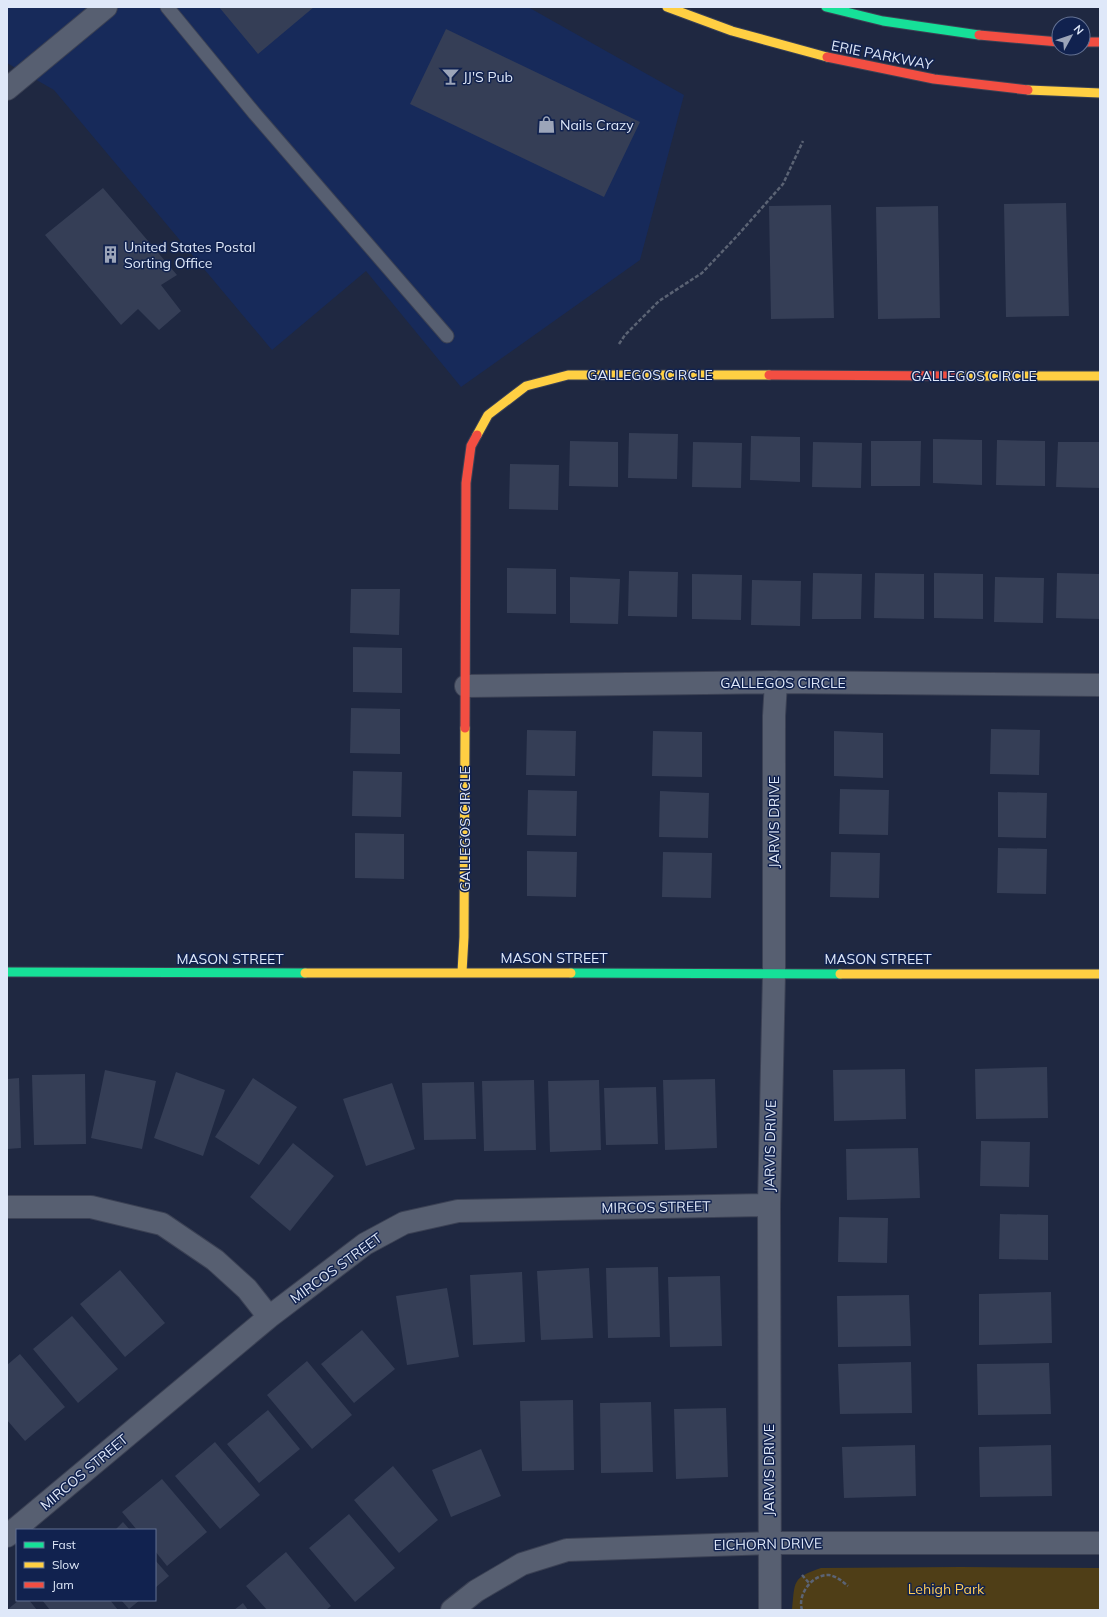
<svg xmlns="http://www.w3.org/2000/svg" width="1107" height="1617" font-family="Mulish,sans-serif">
  <rect width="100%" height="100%" fill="#1f2841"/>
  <path fill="#172a5a" d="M7,7h521l156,88 -44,165 -179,127 -95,-116 -94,79 -218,-260 -47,-27z"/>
  <path fill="#4f3e17" d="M961,1567l139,1v42h-308c3,-29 0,-32 29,-42z"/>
  <path fill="#353e56" d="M219,7h95l-56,47z
    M446,29l194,93 -36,75 -194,-93z
    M103,188l74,87 -16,10 20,26 -22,19 -21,-21 -17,16 -76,-90z
    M1066,203l3,113 -63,1 -2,-113z
    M831,205l3,113 -63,1 -2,-113z
    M938,206l2,112 -62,1 -2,-112z
    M629,433l49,1 -1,45 -49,-1z
    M751,436l49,1v45l-50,-2z
    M933,439l49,1v45l-49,-2z
    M997,440l48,1v45l-49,-1z
    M570,441l48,1v45l-49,-1z
    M871,441h50l-1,45h-49z
    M693,442l49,1 -1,45 -49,-1z
    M813,442l49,1 -1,45 -49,-1z
    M1058,442h42v46l-44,-1z
    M510,464l49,1 -1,45 -49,-1z
    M507,568l49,1v45l-49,-1z
    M629,571l49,1 -1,45 -49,-1z
    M813,573l49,1 -1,45h-49z
    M875,573l49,1v45l-50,-1z
    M934,573l49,1v45l-49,-1z
    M1057,573l43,1v45l-44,-1z
    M692,574l50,1 -1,45 -49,-1z
    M570,577l50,2 -2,45 -48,-1z
    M995,577l49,1 -1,45 -49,-1z
    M752,580l49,1 -1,45 -49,-1z
    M351,589h49l-1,46 -49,-2z
    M353,647l49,1v45l-49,-1z
    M351,708l49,1v45l-50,-1z
    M991,729l49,1 -1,45 -49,-1z
    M527,730l49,1 -1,45 -49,-1z
    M653,731l49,1v45l-50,-1z
    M834,731l49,2v45l-49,-2z
    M353,771l49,1 -1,45 -49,-1z
    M840,789l49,1 -1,45 -49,-1z
    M528,790l49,1 -1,45 -49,-1z
    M660,791l49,2 -1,45 -49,-1z
    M998,792l49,1 -1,45 -48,-1z
    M355,833l49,1v45l-49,-1z
    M998,848l49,1 -1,45 -49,-1z
    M527,851l50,1 -1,45 -49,-1z
    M663,852l49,1 -1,45 -49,-1z
    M831,852l49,1 -1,45 -49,-1z
    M1047,1067l1,51 -72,1 -1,-50z
    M905,1069l1,50 -72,2 -1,-51z
    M105,1070l51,11 -14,68 -51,-11z
    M176,1072l49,18 -22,66 -49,-18z
    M85,1074l1,70 -52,1 -2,-70z
    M19,1078l2,70 -14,1v-70z
    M253,1078l44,29 -38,58 -44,-28z
    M715,1079l2,69 -52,2 -2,-70z
    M534,1080l2,70 -52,1 -2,-70z
    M599,1080l2,70 -51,2 -2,-71z
    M474,1082l2,57 -52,1 -2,-57z
    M392,1083l23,66 -49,17 -23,-67z
    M656,1087l2,57 -52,1 -2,-57z
    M981,1141l49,1 -1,45 -49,-1z
    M293,1143l41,33 -44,55 -40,-34z
    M918,1148l2,50 -73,2 -1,-51z
    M1000,1214l48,1v45l-49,-1z
    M839,1217l49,1 -1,45 -49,-1z
    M658,1267l2,70 -52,1 -2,-70z
    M589,1268l4,70 -52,2 -4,-69z
    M120,1270l45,53 -40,34 -45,-53z
    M522,1272l3,70 -52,3 -3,-70z
    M720,1276l2,70 -52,1 -2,-70z
    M447,1288l12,69 -52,8 -11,-69z
    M1051,1292l1,51 -73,2v-51z
    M909,1295l2,51 -73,1 -1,-51z
    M72,1316l46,53 -40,34 -45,-54z
    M362,1330l33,39 -41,34 -33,-39z
    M20,1354l45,53 -40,34 -18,-21v-55z
    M307,1361l45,54 -40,34 -45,-54z
    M911,1362l1,51 -72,1 -2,-50z
    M1049,1363l2,51 -73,1 -1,-51z
    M573,1400l1,70 -52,1 -2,-70z
    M651,1402l2,70 -52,1 -1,-70z
    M726,1408l2,69 -52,2 -2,-70z
    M268,1410l32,39 -41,34 -32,-39z
    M215,1442l45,53 -40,34 -45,-53z
    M915,1445l1,51 -72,2 -2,-51z
    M1051,1445l1,51 -72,1 -1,-50z
    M481,1449l20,47 -50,21 -19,-47z
    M393,1466l45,54 -39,33 -45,-53z
    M162,1479l45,53 -40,34 -12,-15v-21h-18l-15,-18z
    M349,1514l46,54 -40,34 -46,-54z
    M123,1522l7,8h-15z
    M286,1552l45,54 -5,4h-59l-21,-24z
    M155,1560l14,16 -14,12z
    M19,1600h10l8,10h-30z
    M42,1600h68l8,10h-68z
    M121,1600h19l-11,9z
    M243,1603l5,7h-14z"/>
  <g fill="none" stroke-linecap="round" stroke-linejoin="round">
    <defs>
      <path id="lane" d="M167,7l88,107 192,222"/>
      <path id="street" d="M7,89l99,-82
        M466,686l310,-4 324,3
        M7,1207h84l71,17 53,36 32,29 22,28
        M7,1536l262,-219 96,-73 39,-21 54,-12 311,-6
        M452,1610l24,-19 46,-27 45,-14 203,-7h330
        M770,1610l-1,-405 5,-232v-257l2,-34"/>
      <path id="fast" d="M826,7l57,14 96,14
        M7,972l298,1
        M571,973l269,1"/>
      <path id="slow" d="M667,7l65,24 95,26
        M1028,90l72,3
        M955,376h145
        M477,435l11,-20 38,-29 42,-11h201
        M462,972l2,-35 1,-209
        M305,973h266
        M840,974h260"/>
      <path id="jam" d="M979,35l80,7
        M1083,42h17
        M827,57l107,22 94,11
        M769,375l186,1
        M465,728l1,-245 5,-37 6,-11"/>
    </defs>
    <use href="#lane" stroke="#3b4154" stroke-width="15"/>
    <use href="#street" stroke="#3b4154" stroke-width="24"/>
    <use href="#fast" stroke="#3b4154" stroke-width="11"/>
    <use href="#slow" stroke="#3b4154" stroke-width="11"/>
    <use href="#jam" stroke="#3b4154" stroke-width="11"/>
    <path stroke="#5b6374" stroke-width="2.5" stroke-dasharray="4 2" stroke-linecap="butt" d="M619,344l6,-9 34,-34 43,-28 35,-37 46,-52 20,-43
      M802,1575l8,9
      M802,1610c-5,-15 10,-36 27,-35 7,1 13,6 19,11"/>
    <use href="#lane" stroke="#575f71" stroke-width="13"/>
    <use href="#street" stroke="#575f71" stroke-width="22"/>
    <use href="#fast" stroke="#16e098" stroke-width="9"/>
    <use href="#slow" stroke="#ffcf43" stroke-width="9"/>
    <use href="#jam" stroke="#f24e42" stroke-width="9"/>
  </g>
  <defs>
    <symbol id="bar-bare" viewBox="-9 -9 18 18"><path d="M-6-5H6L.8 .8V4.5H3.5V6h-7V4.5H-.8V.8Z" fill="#9ca5b9" stroke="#11224f" stroke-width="2.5" paint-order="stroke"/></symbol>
    <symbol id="shop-bare" viewBox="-9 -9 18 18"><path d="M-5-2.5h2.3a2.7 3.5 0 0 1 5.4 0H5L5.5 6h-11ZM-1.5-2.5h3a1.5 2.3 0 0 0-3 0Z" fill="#9ca5b9" stroke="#11224f" stroke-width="2.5" paint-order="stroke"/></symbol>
    <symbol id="building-bare" viewBox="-9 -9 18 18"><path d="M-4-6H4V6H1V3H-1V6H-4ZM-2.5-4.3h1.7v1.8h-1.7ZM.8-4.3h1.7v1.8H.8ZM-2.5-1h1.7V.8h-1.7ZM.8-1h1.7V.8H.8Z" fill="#9ca5b9" stroke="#11224f" stroke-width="2.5" paint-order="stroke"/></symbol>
  </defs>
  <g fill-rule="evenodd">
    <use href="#bar-bare" x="438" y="64" width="25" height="25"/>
    <use href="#shop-bare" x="534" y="112" width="25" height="25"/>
    <use href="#building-bare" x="98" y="242" width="25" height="25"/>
  </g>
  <g text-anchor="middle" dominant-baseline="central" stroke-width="3" stroke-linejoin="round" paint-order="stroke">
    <g font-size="14" fill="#dfe8f9" stroke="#11224f">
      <text transform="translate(882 55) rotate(11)">ERIE PARKWAY</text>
      <text x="650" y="375">GALLEGOS CIRCLE</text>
      <text x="974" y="376">GALLEGOS CIRCLE</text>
      <text x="783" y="683">GALLEGOS CIRCLE</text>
      <text transform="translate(774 822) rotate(-90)">JARVIS DRIVE</text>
      <text transform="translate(465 829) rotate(-90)">GALLEGOS CIRCLE</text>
      <text x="554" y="958">MASON STREET</text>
      <text x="230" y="959">MASON STREET</text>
      <text x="878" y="959">MASON STREET</text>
      <text transform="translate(770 1146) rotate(-89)">JARVIS DRIVE</text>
      <text transform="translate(656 1207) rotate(-1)">MIRCOS STREET</text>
      <text transform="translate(336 1268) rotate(-36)">MIRCOS STREET</text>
      <text transform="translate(769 1470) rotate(-90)">JARVIS DRIVE</text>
      <text transform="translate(84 1472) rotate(-40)">MIRCOS STREET</text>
      <text transform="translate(768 1544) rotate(-1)">EICHORN DRIVE</text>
    </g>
    <g font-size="14" fill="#dfe8f9" stroke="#11224f" text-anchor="start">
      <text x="463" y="77">JJ'S Pub</text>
      <text x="560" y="125">Nails Crazy</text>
      <text x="124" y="247">United States Postal<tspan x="124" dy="16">Sorting Office</tspan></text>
    </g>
    <g font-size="14" fill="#ffcc57" stroke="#11224f">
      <text x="946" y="1589">Lehigh Park</text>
    </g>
  </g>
  <rect width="1107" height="1617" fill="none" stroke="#dfe8f9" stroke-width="16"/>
  <rect x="16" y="1529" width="140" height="72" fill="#11224f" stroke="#637193"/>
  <rect x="24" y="1542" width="20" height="6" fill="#16e098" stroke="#637193"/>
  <text x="52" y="1549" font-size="12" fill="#dfe8f9">Fast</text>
  <rect x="24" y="1562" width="20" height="6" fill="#ffcf43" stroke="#637193"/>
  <text x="52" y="1569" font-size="12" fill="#dfe8f9">Slow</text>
  <rect x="24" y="1582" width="20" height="6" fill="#f24e42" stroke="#637193"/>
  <text x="52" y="1589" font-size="12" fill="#dfe8f9">Jam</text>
  <g transform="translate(1071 36) rotate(50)"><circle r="19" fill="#11224f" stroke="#637193"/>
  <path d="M0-3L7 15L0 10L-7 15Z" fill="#9ca5b9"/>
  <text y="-6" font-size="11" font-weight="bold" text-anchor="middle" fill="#dfe8f9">N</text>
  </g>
</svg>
